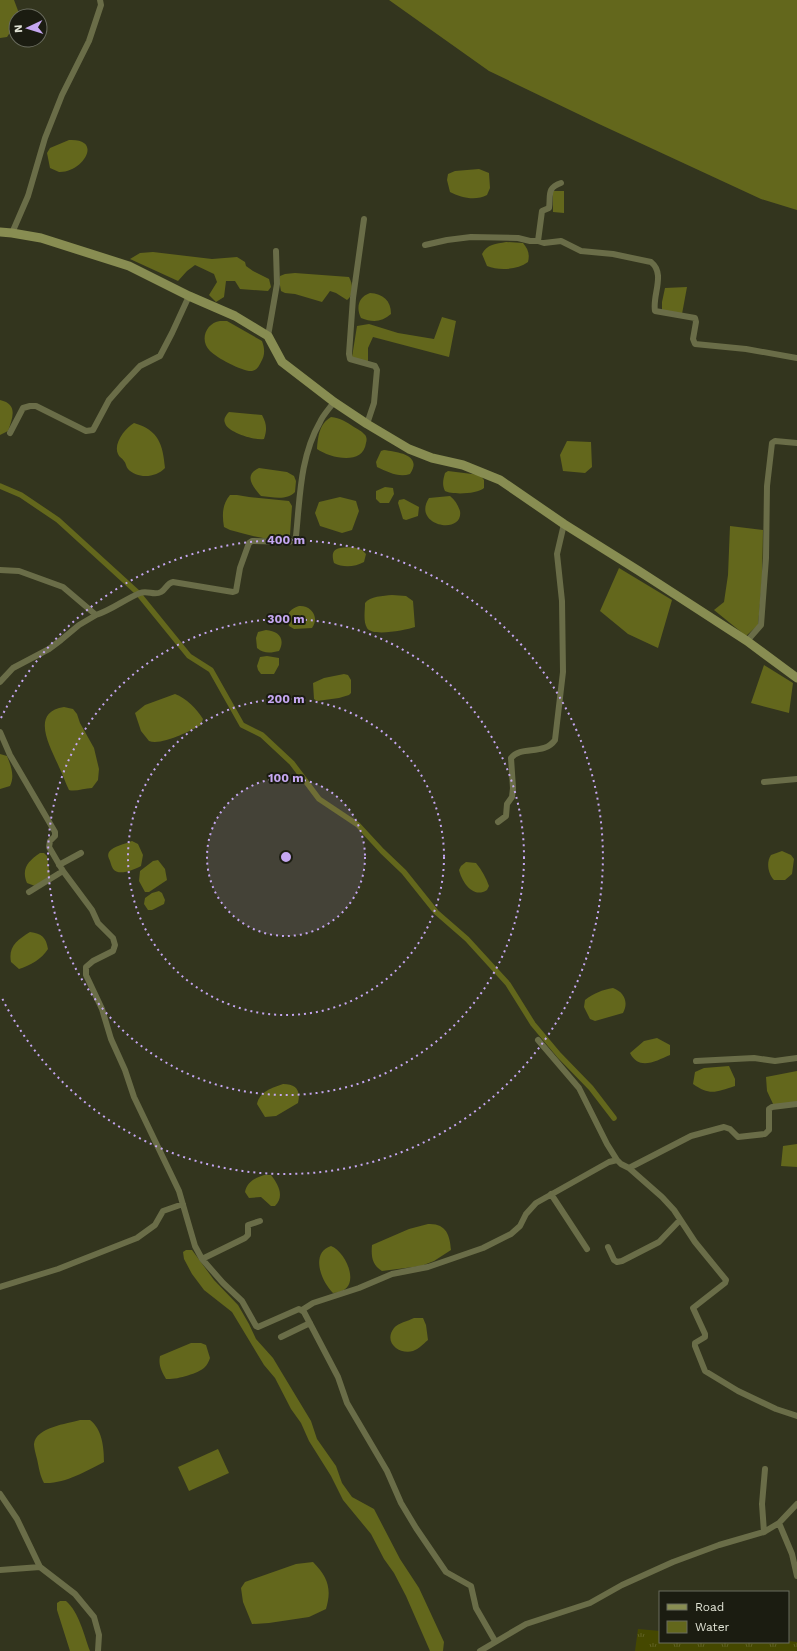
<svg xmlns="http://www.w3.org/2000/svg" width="797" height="1651" font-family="'Work Sans',sans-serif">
  <defs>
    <pattern id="park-tufts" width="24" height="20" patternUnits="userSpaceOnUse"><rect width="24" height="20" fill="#454800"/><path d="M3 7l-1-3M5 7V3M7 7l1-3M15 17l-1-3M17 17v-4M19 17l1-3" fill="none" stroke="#606224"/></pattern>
  </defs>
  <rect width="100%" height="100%" fill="#33351e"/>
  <path fill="url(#park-tufts)" d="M638,1629l22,2v11l128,-1 9,1v9h-162z"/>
  <path fill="#63671c" d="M0,0h14l6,16h-4v17l-7,1 -2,3 -7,1z
    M389,0h408v210l-36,-11 -162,-75 -110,-53z
    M69,140c35,-2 14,33 -10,32 -3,-1 -6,-3 -9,-4l-3,-15 3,-5z
    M479,169l10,4 1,15 -3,7c-11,6 -26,3 -37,-3l-3,-12 1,-6 7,-3z
    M553,191h11v22l-11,-1z
    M506,242l17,1c5,6 7,11 5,19 -11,8 -29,9 -41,4l-5,-12c5,-10 14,-10 24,-12z
    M153,252l59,7 25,-2 8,5 1,4 7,5 16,8 2,8 -3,4 -28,-2 -5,-8h-9l-2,16 -8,5 -7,-7 8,-13 -3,-8 -19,-9 -8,6 -9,10 -48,-22 10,-6z
    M295,273l54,4c4,7 5,18 -2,23l-11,-7 -6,-2 -8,11 -27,-8 -10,-1 -4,-2 -2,-11 1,-4 5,-2z
    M687,287l-5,27 -20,-3v-9l3,-14z
    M370,293c13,1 21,7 21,21 -9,8 -18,9 -30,4 -5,-10 -3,-21 9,-25z
    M442,317l14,4 -7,36 -76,-20 -5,11v14l-16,-5 5,-31 12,-2 29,9 36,6z
    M220,321h7l35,20c3,8 3,14 -1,21 -2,4 -4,8 -9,9 -9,1 -35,-13 -42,-20 -11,-11 -4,-28 10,-30z
    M0,400c18,4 13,17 8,31l-8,4z
    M229,412l33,3c5,9 5,15 2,24 -9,2 -37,-7 -39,-16 -2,-4 1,-8 4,-11z
    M331,417c9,1 16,5 23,10 3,2 8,4 10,7 3,2 3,6 2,9 -3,23 -36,15 -49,6 1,-12 2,-25 14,-32z
    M134,423c25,7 29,22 31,45 -9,10 -28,11 -37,1 -2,-2 -2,-6 -4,-8 -2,-3 -5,-4 -6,-7 -5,-10 7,-26 16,-31z
    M567,441l24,1 1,25 -7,6 -22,-2 -3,-16z
    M384,450c14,2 39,5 26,24 -11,4 -22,-2 -33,-7l-1,-5 5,-11z
    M259,468l28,4 7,4 2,5 -1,11c-8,9 -23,5 -34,4 -8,-9 -18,-21 -2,-28z
    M448,471l32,4 4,5v8c-6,6 -32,7 -39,3 -3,-6 -2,-11 0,-18z
    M385,487l8,1 1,6 -5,9h-9l-4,-4v-8z
    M230,495h7l12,2 40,4 3,5 -2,29c-14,10 -43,-1 -60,-5l-6,-3c-2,-11 -2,-23 6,-32z
    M450,496c5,4 8,9 10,15 4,25 -49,15 -31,-13z
    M340,497l16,4 3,10 -7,19 -10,3 -22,-7 -5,-13 4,-11z
    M404,499l15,8 -1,9 -12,4 -3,-1 -5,-16 1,-3z
    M730,526l33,4 -1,51 -4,44 -12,11 -32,-26 10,-8 4,-27z
    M353,547l9,3 4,4 -2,8c-9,5 -21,6 -30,1 -5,-17 6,-15 19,-16z
    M619,568l53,32 -14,48 -30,-14 -28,-23z
    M392,595l14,1 7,5 2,26c-9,3 -43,10 -48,1 -4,-7 -2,-17 -2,-25 5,-7 18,-7 27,-8z
    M299,606c12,-1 21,11 13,22l-18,1 -5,-3c-3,-11 -1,-16 10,-20z
    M266,630c12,1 20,8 13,21 -8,2 -15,3 -22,-3l-1,-10 2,-6z
    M267,656l12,2v7l-5,9h-13l-3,-4 -1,-4 3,-9z
    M764,665l29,18 -4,30 -38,-10z
    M344,674l4,1 3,5v13l-2,2 -10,3 -22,3 -3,-2 -1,-16 11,-5z
    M175,694c11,4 22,15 28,25l-2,6c-11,6 -40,21 -52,16l-8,-10 -6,-18 10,-8z
    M64,707l9,2 4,5 3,9 14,25 5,21 -1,11 -6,8c-7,0 -17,4 -23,2 -4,-8 -6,-15 -10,-23 -8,-19 -30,-55 5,-60z
    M0,754l7,2c4,10 8,20 3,30l-10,3z
    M132,841l6,3 5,11 -2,11c-6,3 -21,10 -27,4 -2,-2 -3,-6 -4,-9 -1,-3 -3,-5 -1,-9 4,-6 16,-8 23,-11z
    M782,851l9,4 3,4 -2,15 -7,6h-11c-6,-6 -8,-18 -3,-25z
    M40,853h4l3,3 3,20 -15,10 -8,-3c-6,-14 1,-22 13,-30z
    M158,860l7,9 2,11 -18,12h-4l-6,-11 1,-10 13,-10z
    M466,862l10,1c6,7 10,15 13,23l-2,4c-14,9 -25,-8 -28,-20l2,-4z
    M159,891l3,2 3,7 -1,4 -12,6h-4l-4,-6 1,-6 7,-5z
    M30,932c12,2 16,5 18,17 -6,10 -19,17 -29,20l-8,-7c-3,-15 6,-22 19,-30z
    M613,988c11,4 16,14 10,25l-28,8 -5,-2 -6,-12 1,-7c9,-7 17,-10 28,-12z
    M657,1038l13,7v10c-14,6 -31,16 -40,-2l14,-12z
    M729,1066l6,13v7c-19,6 -25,10 -42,-2l2,-12 9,-4z
    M797,1071v31l-23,4 -7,-15 -1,-14z
    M283,1084c13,0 18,6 15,19l-22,13 -11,1 -8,-13c3,-13 15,-16 26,-20z
    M797,1144v23l-16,-1 2,-20z
    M264,1175h7c7,9 14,21 4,31h-4l-10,-9 -12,1 -4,-6c2,-10 10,-14 19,-17z
    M428,1224c18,-1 22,11 23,26l-17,11 -13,5 -39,5c-10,-6 -11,-15 -10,-26l37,-16z
    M331,1246c16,6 33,46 2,47 -12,-12 -23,-40 -2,-47z
    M186,1250h6l22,30 24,25 11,19 7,15 17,19 9,15 29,48 6,18 19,27 6,17 10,14 22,12 26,50 19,29 25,54 -1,9h-13l-24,-55 -12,-23 -10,-14 -13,-25 -28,-34 -12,-24 -22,-35 -8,-18 -10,-14 -16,-31 -11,-13 -32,-53 -28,-22 -12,-16 -8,-15 -1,-7z
    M414,1318h9l3,7 2,15c-5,4 -9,9 -15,11 -14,4 -30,-9 -19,-23 4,-5 14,-7 20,-10z
    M191,1343h10l5,2 4,13c-1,3 -3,7 -5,9 -7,7 -30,13 -39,12 -4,-7 -8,-14 -6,-23z
    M80,1420h10c12,9 14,27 14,42 -18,9 -39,22 -60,21 -4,-7 -5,-15 -7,-24 -1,-4 -3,-11 -3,-15 2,-17 33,-20 46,-24z
    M218,1449l11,24 -40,18 -11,-24z
    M313,1562c15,15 19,27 13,47l-17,8 -40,6 -17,1 -9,-22 -2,-14 4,-6 51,-18z
    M60,1601h6c13,11 18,34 24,50h-20l-13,-41v-7z"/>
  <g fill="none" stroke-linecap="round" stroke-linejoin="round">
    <path stroke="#63671c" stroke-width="5.5" d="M0,486l21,9 37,25 79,72 52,64 22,14 31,55 20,10 30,28 27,36 39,26 24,26 22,21 32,40 31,27 41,45 25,40 26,31 32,33 23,30"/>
    <path stroke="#6a6d48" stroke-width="6" d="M364,219l-11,79 -4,56 1,5 25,7 2,4 -3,33 -7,21
      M12,233l16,-37 17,-58 17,-43 27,-54 12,-36 -1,-5
      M538,241l6,2 17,-2 20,10 32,3 38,8c15,12 1,33 4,49l40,7 1,4 -3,17 2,5 51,5 51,9
      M425,245l22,-5 24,-3 47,1 12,3h8l4,-30 7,-3c2,-12 -3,-20 12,-25
      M268,336l9,-52 -1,-33
      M10,433l13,-25 7,-2h6l50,25 7,-1 16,-30 14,-16 17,-18 20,-10 12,-23 17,-37
      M0,570l19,1 44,16 33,28c16,-5 29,-16 44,-22 8,-3 14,3 21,-1 5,-3 6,-9 12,-10l60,10 3,-1 4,-23 9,-25 3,-2 37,1 6,-2 1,-4c4,-39 4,-79 24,-114 3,-7 9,-13 14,-20
      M747,641l14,-16 5,-67 1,-72 5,-43 3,-2 22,2
      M0,682l13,-14 36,-19 12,-9 18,-15 17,-10
      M0,732l10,23 45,77v4l-5,5 -1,6 14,24 29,39 6,13 15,15 2,7 -2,6 -20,10 -7,6v8l16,34 9,30 14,31 9,27 45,94 16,55 7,13 43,-21 3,-3v-10l12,-4
      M764,782l33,-3
      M498,822l8,-6 1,-12 5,-7 1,-9 -2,-30c10,-13 33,-2 44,-18l8,-68 -1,-71 -5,-47 7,-30
      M59,865l22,-12
      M29,892l34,-21
      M538,1040l41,48 28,56 10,16
      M696,1061l58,-3 21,3 22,-3
      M629,1168l33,29 12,13 21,32 31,38 -1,3 -32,25 12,26v3l-10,6v3l10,25 33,20 38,18 21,7
      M551,1194l36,55
      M608,1247l6,13 3,2 5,-1 37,-19 21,-22
      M202,1259l21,24 19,18 14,25 2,1 41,-18 5,3 34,65 9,26 40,68 14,32 15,25 30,44 25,14 5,22 19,33
      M0,1287l58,-18 79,-31 18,-13 8,-14 20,-7
      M302,1310l11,-7 46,-15 33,-14 36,-7 55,-19 28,-14 9,-8 6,-12 10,-11 73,-41 8,-2 4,4 8,4 62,-32 33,-9 6,2 8,8 27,-3 4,-4v-21l3,-2 25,-3
      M281,1337l29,-14
      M0,1494l17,25 23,48 35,27 19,23 5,18 -1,16
      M779,1523l13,31 5,22
      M764,1532l-2,-28 3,-35
      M0,1570l40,-3
      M480,1651l46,-27 64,-21 32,-18 51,-23 46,-17 45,-13 15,-9 18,-19"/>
    <path stroke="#888d52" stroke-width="9" d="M0,232l12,1 29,5 88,28 60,30 46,20 33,20 14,26 52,40 33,22 42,25 23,9 31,7 37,15 64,44 75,47 108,70 50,37"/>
  </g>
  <circle cx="286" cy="857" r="79" fill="#c5a7f1" fill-opacity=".12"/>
  <g fill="none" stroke="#c5a7f1" stroke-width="2" stroke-dasharray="2 4">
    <circle cx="286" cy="857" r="79"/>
    <circle cx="286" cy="857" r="158"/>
    <circle cx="286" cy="857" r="238"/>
    <path d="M1 718A317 317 0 1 1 1 996"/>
  </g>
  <circle cx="286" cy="857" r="6" fill="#c5a7f1" stroke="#1b1c11" stroke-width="2"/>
  <g font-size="12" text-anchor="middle" font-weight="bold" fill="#c5a7f1" stroke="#1b1c11" stroke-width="4" stroke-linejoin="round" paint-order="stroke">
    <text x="286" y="544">400 m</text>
    <text x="286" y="623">300 m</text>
    <text x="286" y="703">200 m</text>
    <text x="286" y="782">100 m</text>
  </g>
  <rect x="659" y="1591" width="130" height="52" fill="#1b1c11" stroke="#6a6c5f"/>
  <rect x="667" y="1604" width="20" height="6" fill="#888d52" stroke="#6a6c5f"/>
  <text x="695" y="1611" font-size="12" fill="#e1e3d5">Road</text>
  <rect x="667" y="1621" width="20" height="12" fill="#63671c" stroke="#6a6c5f"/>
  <text x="695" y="1631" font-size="12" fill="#e1e3d5">Water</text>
  <g transform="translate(28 28) rotate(266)"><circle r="19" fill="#1b1c11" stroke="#6a6c5f"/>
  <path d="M0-3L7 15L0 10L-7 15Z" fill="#c5a7f1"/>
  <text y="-6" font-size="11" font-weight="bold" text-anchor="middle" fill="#e1e3d5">N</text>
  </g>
</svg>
